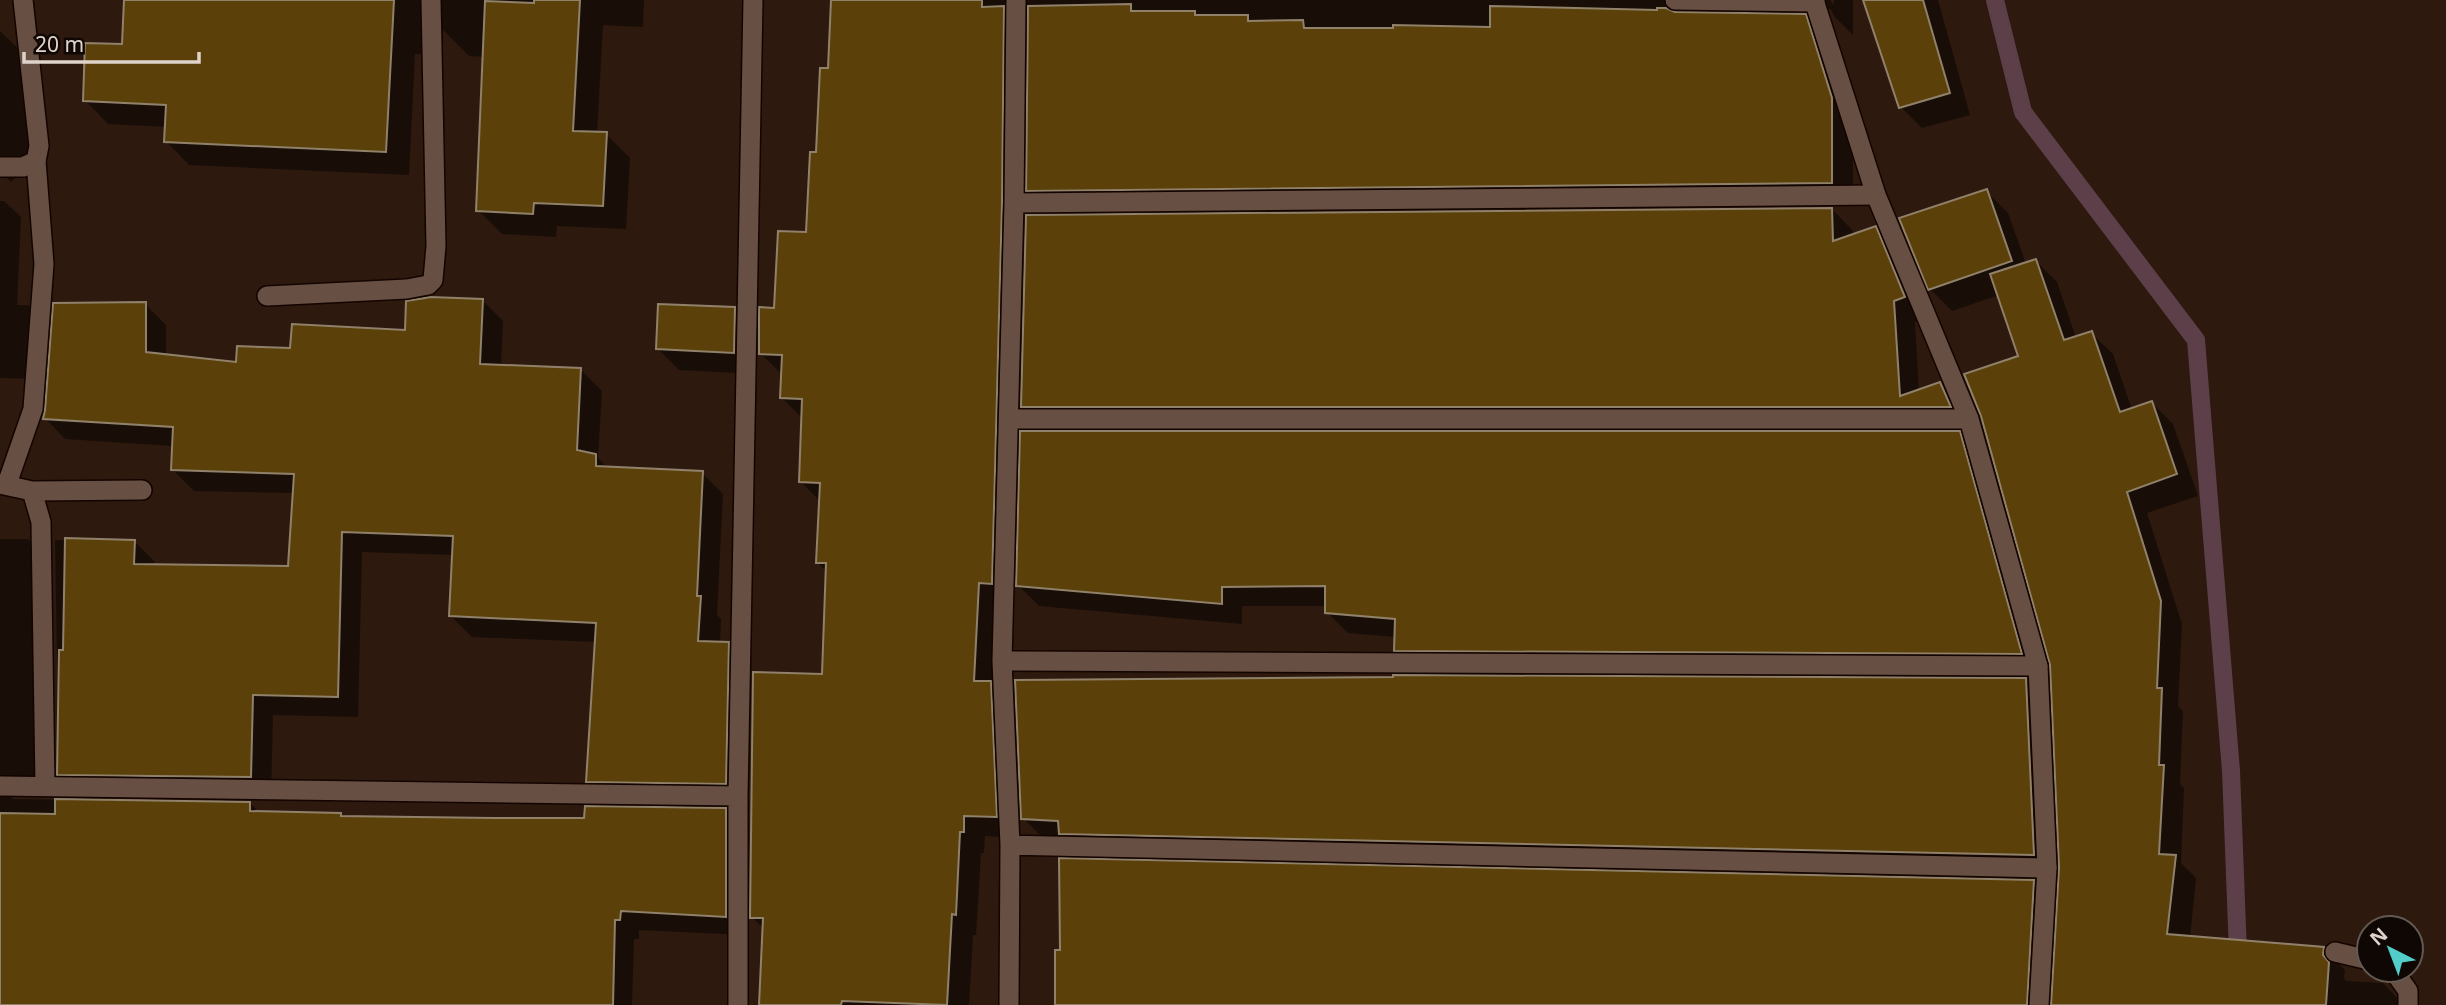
<svg xmlns="http://www.w3.org/2000/svg" width="2446" height="1005" font-family="'Noto Sans',sans-serif">
  <rect width="100%" height="100%" fill="#2d190e"/>
  <path fill="#0007" fill-rule="evenodd" d="M125,0h519l-1,27 -40,-2 -6,109h9l24,24 -4,71 -69,-3 -1,11 -54,-3 -24,-24 7,-153 -16,-1 -26,-26 -1,25 -27,-1 -6,121 -220,-10 -23,-24 1,-14 -59,-3 -23,-24 39,-54z
    M833,0h997l4,5v-5h19v35l-19,-19 -3,-7 -134,-1 -7,3 -2,3 117,2 21,21 27,84v83l-804,7 -21,-21 2,-178 -6,10 -24,581 17,235 -32,-2 -1,17h-3l-5,82h-3l-4,70h-209l4,-76 -12,-12 71,-241 4,-104 -10,-10 4,-60 -21,-21 3,-62 -22,-22 2,-22 -23,-22 48,-119 22,-164z
    M1865,0h73l32,115 -48,13 -21,-21z
    M0,31l36,35 -6,51 -3,59 -11,1 -5,5 -11,-10z
    M1986,191l22,22 18,51 10,-3 21,21 19,56 15,-5 22,21 19,56 20,-7 21,21 25,72 -51,17 35,111 -4,82 5,5 -3,73 4,4 -3,75 15,15 -6,59 133,12 22,21 -1,8 2,3 37,2 21,22h-351l8,-137 -9,-203 -31,-308 -22,-62 -47,16 -22,-22z
    M0,201h4l17,16 -4,88h11l16,16 -4,58 -40,-1z
    M1832,209l21,22v5l22,-8 21,21 29,70 -10,3 4,70 21,-8 21,21 9,22h-926l-21,-21z
    M482,300l21,21 -2,46 80,3 21,21 -4,67 10,10 94,5 21,21 -6,121 4,4 -1,24 8,1 21,21 -3,139 -137,-2 -21,-21 9,-139 -125,-5 -21,-21 2,-61 -91,-3 -4,165 -85,-2 -2,82 -191,-2 -21,-21 -4,-234 79,1 21,21v4l135,2 4,-75 -100,-2 -21,-21 1,-24 -109,-7 -20,-21 100,-114 21,21v31l72,8 54,-14 114,-18zM727,661h3l-2,131h-4z
    M734,308l22,22v44l-77,-4 -22,-22z
    M1959,433l21,21 61,220 -625,-3 -20,-21v-13l-48,-4 -21,-21v-6h-85v18l-203,-18 -21,-21z
    M0,539h28l20,20 3,234 -38,2 -2,4 239,4 10,10 80,2 3,3 243,2 139,-10 20,19v106l-106,-5v9h-5l-2,66h-632z
    M2026,680l19,19 8,175 -1011,-37 -19,-19z
    M2033,882l22,21 -6,102h-993z"/>
  <g fill="none" stroke-linecap="round" stroke-linejoin="round">
    <path stroke="#5c3f48" stroke-width="18" d="M1995,0l28,112 173,228 35,431 9,234"/>
  </g>
  <path fill="#5b4009" stroke="#90816b" stroke-width="2" d="M124,0h270l-8,152 -222,-10 2,-37 -83,-4 2,-58 37,1z
    M534,0h46l-7,131 34,1 -4,74 -69,-3 -1,11 -57,-3 9,-210 49,2z
    M831,0h151v7l22,-1 -2,197 -10,381 -13,-1 -5,98h17l6,136 -33,-1v16h-4l-4,83 -4,-1 -5,91 -105,-4 -1,4h-82l4,-87h-13l3,-246 69,2 4,-111h-10l4,-80 -21,-1 3,-83 -22,-1 2,-43 -23,-1v-47l15,1 4,-77 28,1 4,-80h6l4,-84h8z
    M1863,0h60l27,93 -51,15z
    M1131,4v7h64v4h53v6l55,-1 1,8h89v-3l97,2v-21l167,4v-2h9l9,4 131,2 26,84v85l-806,8 2,-185z
    M1987,189l25,72 -84,29 -29,-72z
    M1832,208l1,33 43,-15 29,71 -11,4 6,95 40,-14 11,25h-930l5,-192z
    M2036,259l28,81 28,-9 28,81 32,-11 25,73 -50,18 34,109 -4,87h5l-3,77h5l-5,89 17,1 -9,79 157,13 -1,8 6,7 -3,43h-275l8,-138 -9,-202 -69,-249 -17,-42 54,-18 -28,-82z
    M431,297l52,2 -3,65 101,4 -4,82 19,4v12l107,5 -6,125h4l-3,45 31,1 -3,142 -140,-2 10,-159 -147,-7 4,-80 -111,-4 -4,165 -85,-2 -2,82 -194,-2 2,-125h4l2,-112 70,2 -1,24 154,2 6,-92 -123,-4 2,-43 -130,-8 2,-9 8,-107 93,-1v50l90,10 1,-16 53,2 2,-24 113,6 1,-29z
    M658,304l77,3 -1,46 -78,-4z
    M1020,431h940l62,223 -628,-3 1,-32 -70,-6v-27l-103,1v17l-206,-18z
    M1393,675l633,3 8,177 -975,-21 -1,-13 -37,-2 -6,-139 378,-3z
    M55,799l195,3v9l91,2v3l152,2h91l1,-12 141,2v109l-105,-6 -1,9h-5l-2,85h-613v-192l55,1z
    M1059,858l975,22 -7,125h-972v-55h5z"/>
  <g fill="none" stroke-linecap="round" stroke-linejoin="round">
    <defs>
      <path id="service" d="M0,484l32,7 9,31 4,264
        M7,484l26,-75 11,-145 -8,-103
        M32,491l110,-1"/>
      <path id="minor" d="M1675,0l140,2
        M0,167h23l13,-6 3,-15 -16,-146
        M1014,203l862,-8
        M267,296l140,-7 21,-4 5,-5 3,-34 -5,-246
        M1010,419h959
        M1002,661l1036,5
        M0,786l738,10
        M1010,845l1037,23
        M2335,952l34,8
        M2393,970l15,21v14
        M738,1005v-209l15,-796
        M1009,1005l1,-160 -8,-184 12,-458 2,-203"/>
      <path id="tertiary" d="M1814,0l62,195 93,224 69,247 9,202 -8,137"/>
    </defs>
    <use href="#service" stroke="#140400" stroke-width="22"/>
    <use href="#minor" stroke="#140400" stroke-width="22"/>
    <use href="#tertiary" stroke="#140400" stroke-width="22"/>
    <use href="#service" stroke="#675043" stroke-width="19"/>
    <use href="#minor" stroke="#675043" stroke-width="19"/>
    <use href="#tertiary" stroke="#675043" stroke-width="19"/>
  </g>
  <g transform="translate(2390 949) rotate(318)"><circle r="33" fill="#0f0703" stroke="#635953" stroke-width="2"/>
  <path d="M0-5L12 26L0 18L-12 26Z" fill="#53cdc9"/>
  <text y="-10" font-size="19" font-weight="bold" text-anchor="middle" fill="#e0d3cb">N</text>
  </g>
  <path d="M24 52v10h175v-10" fill="none" stroke="#e0d3cb" stroke-width="3.5"/>
  <text x="35" y="52" font-size="21" fill="#e0d3cb" stroke="#0f0703" stroke-width="5" paint-order="stroke">20 m</text>
</svg>
